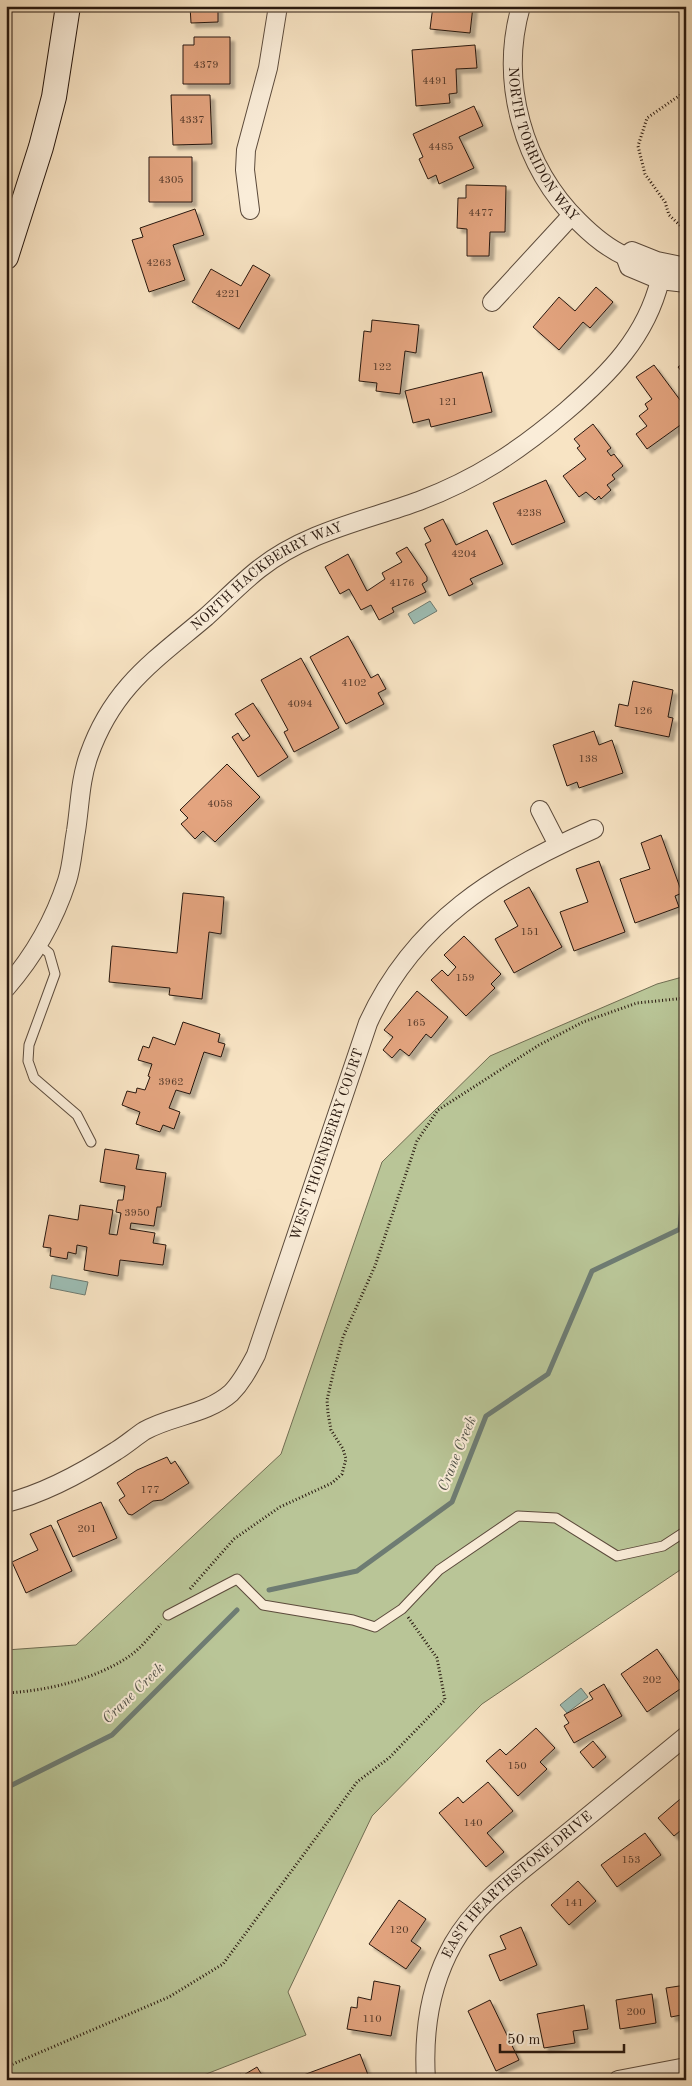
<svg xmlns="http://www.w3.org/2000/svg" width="692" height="2086" font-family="'Old Standard TT',serif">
  <defs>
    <filter id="shadow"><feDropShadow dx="4.5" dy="4.5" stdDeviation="1" flood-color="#0004"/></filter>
  </defs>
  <rect width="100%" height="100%" fill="#f8e4c4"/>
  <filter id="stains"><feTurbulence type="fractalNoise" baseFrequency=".004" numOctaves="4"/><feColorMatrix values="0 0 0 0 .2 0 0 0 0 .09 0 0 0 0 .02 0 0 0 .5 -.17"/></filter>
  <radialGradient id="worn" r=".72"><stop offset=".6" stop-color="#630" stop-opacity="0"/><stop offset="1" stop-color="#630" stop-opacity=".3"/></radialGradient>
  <path fill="#b9c597" stroke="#706e53" d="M686,976v590l-204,138 -110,112 -84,176 18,43 -115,45h-185v-430l70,-5 205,-191 101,-292 108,-106 167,-72z"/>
  <path fill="#9dbeb5" stroke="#6e7c73" d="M430,601l7,10 -23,13 -6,-10z
    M52,1275l36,7 -3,13 -35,-7z
    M581,1688l7,9 -21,16 -7,-8z"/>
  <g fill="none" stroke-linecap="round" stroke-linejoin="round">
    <path stroke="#6e7c73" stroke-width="5" d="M269,1590l88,-19 95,-69 34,-86 62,-42 44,-103 88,-42 4,-44h2
      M6,1788l106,-53 125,-125"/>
  </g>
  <path fill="#e3a47f" stroke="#28180f" filter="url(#shadow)" d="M190,6h28v16l-27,1z
    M433,6h40l-3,27 -40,-4z
    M194,37h36v47h-47v-39h11z
    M475,45l2,23 -21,1 1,24 -8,1 1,9 -34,3 -4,-56z
    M171,95h39l2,49 -39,1z
    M474,106l9,20 -24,11 15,31 -35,16 -3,-9 -8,4 -9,-20 4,-2 -10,-23z
    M149,157h43v45h-43z
    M466,185l40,1 -1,46h-15l-1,24h-22v-27l-10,-1 1,-30h8z
    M195,209l9,26 -31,10 12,35 -36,12 -17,-52 11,-3 -3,-9z
    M253,265l17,10 -31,54 -47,-27 19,-33 30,17z
    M596,287l17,15 -23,26 -7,-6 -24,28 -26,-23 26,-30 16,14z
    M372,320l47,5 -3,28 -11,-2 -5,43 -24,-3 1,-8 -18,-2 5,-50 7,1z
    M686,361v16l-8,-10z
    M654,365l32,43v13l-39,28 -11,-15 11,-8 -8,-10 9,-7 -3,-5 7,-5 -16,-22z
    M482,372l10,40 -61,15 -2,-8 -16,4 -8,-32z
    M593,424l18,24 -4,3 4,5 3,-2 9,12 -11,9 3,4 -8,6 4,5 -10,9 -2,-3 -4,4 -9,-8 -7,5 -16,-21 23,-17 -9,-11 3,-2 -6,-7z
    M546,480l19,42 -53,23 -19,-42z
    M443,519l13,26 31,-15 16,34 -33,15 3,5 -24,12 -24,-52 6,-3 -7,-13z
    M407,547l20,30v4l-5,3 4,8 -34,16 2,4 -15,8 -8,-15 -10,5 -12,-21 -9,5 -15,-27 23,-13 19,37 18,-12 -3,-6 20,-11 -6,-9z
    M348,636l23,42 7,-4 8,15 -8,4 6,11 -38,20 -36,-67z
    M301,658l38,70 -45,24 -10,-20 4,-2 -27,-50z
    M633,681l40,9 -5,27 5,1 -4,19 -54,-11 4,-22 9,2z
    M253,703l35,54 -30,20 -26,-40 6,-4 5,8 7,-5 -15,-22z
    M594,731l5,14 13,-5 11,33 -44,15 -2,-6 -10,4 -14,-41z
    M227,764l33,33 -45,45 -12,-11 -8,8 -14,-15 7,-6 -8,-8z
    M661,835l21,58 -7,3 4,11 -44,16 -15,-44 30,-10 -9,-26z
    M599,861l26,71 -51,19 -14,-39 28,-10 -12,-33z
    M529,887l33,60 -48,26 -19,-34 23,-13 -14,-25z
    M183,893l41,4 -3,37 -12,-2 -7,67 -33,-4 1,-7 -61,-6 3,-36 65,7z
    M464,936l37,38 -10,10 4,4 -29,28 -35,-36 11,-10 6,6 8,-9 -12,-12z
    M417,991l31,26 -17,21 -5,-4 -17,22 -9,-7 -8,9 -9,-8 10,-13 -9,-7z
    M183,1022l37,12 -2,8 7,2 -4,13 -17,-5 -14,42 -14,-4 -7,18 11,4 -6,17 -11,-4 -3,7 -24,-8 4,-12 -18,-7 5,-14 9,2 1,-5 8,2 5,-13 -2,-1 4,-12 -14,-4 5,-14 6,2 4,-11 22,8z
    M105,1149l34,6 -3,14 30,4 -5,34h-4l-3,19 -23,-3 -1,6 25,4 -2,10 13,2 -3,20 -43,-5 -2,16 -34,-6 3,-23 -10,-2 -1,9 -8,-2 -1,7 -17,-3 1,-8 -8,-1 6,-32 29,5 2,-15 33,5 -4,24 8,1 4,-22 -5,-1 2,-12h5l2,-14 -25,-4z
    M167,1457l4,7 4,-3 14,22 -27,17 -9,1 -21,14 -4,-1 -9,-14 6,-4 -8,-13 20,-13z
    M101,1502l16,36 -44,19 -16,-36z
    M51,1525l21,46 -46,22 -14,-31 26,-12 -8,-16z
    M657,1649l26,38 -36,25 -26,-38z
    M604,1684l18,32 -48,27 -10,-17 5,-3 -5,-8 29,-16 -4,-6z
    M536,1728l19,20 -15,14 7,7 -29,27 -32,-35 14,-12 6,6z
    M593,1741l13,16 -13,11 -13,-16z
    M488,1782l25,29 -26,22 17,19 -18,15 -47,-54 19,-16 5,6z
    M686,1794v32l-12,10 -16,-18z
    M645,1833l16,22 -44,32 -16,-22z
    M578,1881l18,20 -27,24 -18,-20z
    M399,1900l27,19 -15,22 10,7 -15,21 -37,-25z
    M521,1927l16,38 -37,16 -11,-26 17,-6 -6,-13z
    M374,1981l26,5 -9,50 -44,-7 4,-22 6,1 1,-11 13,3z
    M686,1985v29l-15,3 -5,-29z
    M652,1994l4,29 -36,6 -4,-29z
    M490,2000l29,60 -23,11 -28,-60z
    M584,2005l4,24 -15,2 2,12 -31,5 -7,-34z
    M360,2054l10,26h-80z
    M257,2067l8,13h-34l10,-6 1,2z"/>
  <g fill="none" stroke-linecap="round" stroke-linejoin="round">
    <defs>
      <path id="lane" d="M38,944l11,9 6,21 -26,71 -1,16 6,17 43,37 14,27
        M168,1615l69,-36 26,26 90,15 22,7 27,-18 37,-39 79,-54 38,2 61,38 46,-10 23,-15"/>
      <g id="street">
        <path id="s1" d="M521,6c-22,76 2,161 58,216 13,13 28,26 46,34"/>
        <path d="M250,210l-5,-40 1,-20 22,-82 10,-62"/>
        <path d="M686,267l-29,-6 -25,-10 -7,5 4,11 31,13 26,3"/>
        <path d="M492,302l80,-87"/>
        <path d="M540,810l18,35"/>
        <path id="s2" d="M6,988c27,-31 48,-67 61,-107 5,-15 6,-34 9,-50 4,-26 4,-51 13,-76 24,-68 65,-94 117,-138 18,-16 35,-34 53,-48 47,-37 105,-48 160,-68 58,-22 100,-50 147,-90 43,-37 80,-74 94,-131"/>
        <path id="s3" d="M6,1503c40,-10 76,-30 110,-52 10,-6 19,-14 28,-20 28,-16 62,-16 87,-38 11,-11 18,-25 25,-38l112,-332c46,-101 128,-151 226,-194"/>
        <path id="s4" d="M426,2080c-3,-47 4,-95 27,-136 23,-41 65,-70 100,-99 44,-36 89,-73 133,-109"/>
        <path d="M618,2080l68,-13"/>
      </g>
      <path id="secondary" d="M6,257l35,-110 13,-50 14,-91"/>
    </defs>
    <use href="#lane" stroke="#5c4b3c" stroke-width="11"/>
    <use href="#street" stroke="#5c4b3c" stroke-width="20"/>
    <use href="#secondary" stroke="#28180f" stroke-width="26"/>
    <path stroke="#28180f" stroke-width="3" stroke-dasharray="1 2.5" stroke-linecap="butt" d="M686,91l-39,27 -9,28 7,28 20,28 4,13 17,16
      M190,1589l44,-50 46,-32 52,-24 10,-9 4,-15 -3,-10 -12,-19 -3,-17 -1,-13 7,-30 9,-33 32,-71 42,-125 21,-31 101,-65 44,-23 54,-19 49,-5
      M6,1693c41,-2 91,-14 125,-38 11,-8 20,-20 30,-31
      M6,2067l163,-70 54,-33 134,-182 32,-24 56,-58 -8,-42 -29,-41"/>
    <use href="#lane" stroke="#faedd9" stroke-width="9"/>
    <use href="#street" stroke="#faedd9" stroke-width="18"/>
    <use href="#secondary" stroke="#faedd9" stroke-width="24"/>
  </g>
  <g text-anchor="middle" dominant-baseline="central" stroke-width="4" stroke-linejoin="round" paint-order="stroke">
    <g font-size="11" fill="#573b2b">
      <text x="206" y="65">4379</text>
      <text x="435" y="81">4491</text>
      <text x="192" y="120">4337</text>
      <text x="441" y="147">4485</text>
      <text x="171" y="180">4305</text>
      <text x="481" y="213">4477</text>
      <text x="159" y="263">4263</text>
      <text x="228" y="294">4221</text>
      <text x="382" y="367">122</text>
      <text x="448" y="402">121</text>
      <text x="529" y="513">4238</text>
      <text x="464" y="554">4204</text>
      <text x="402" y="583">4176</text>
      <text x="354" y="683">4102</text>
      <text x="300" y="704">4094</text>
      <text x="643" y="711">126</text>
      <text x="588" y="759">138</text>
      <text x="220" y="804">4058</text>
      <text x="530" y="932">151</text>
      <text x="465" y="978">159</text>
      <text x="416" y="1023">165</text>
      <text x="171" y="1082">3962</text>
      <text x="137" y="1213">3950</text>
      <text x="150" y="1490">177</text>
      <text x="87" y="1529">201</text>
      <text x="652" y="1680">202</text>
      <text x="517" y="1766">150</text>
      <text x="473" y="1823">140</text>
      <text x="631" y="1860">153</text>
      <text x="574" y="1903">141</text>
      <text x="399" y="1930">120</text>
      <text x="636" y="2012">200</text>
      <text x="372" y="2019">110</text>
    </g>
    <g font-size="14" fill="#28180f" stroke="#faedd9">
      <text stroke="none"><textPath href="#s1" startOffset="146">NORTH TORRIDON WAY</textPath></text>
      <text stroke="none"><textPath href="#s2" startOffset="510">NORTH HACKBERRY WAY</textPath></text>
      <text stroke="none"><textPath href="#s3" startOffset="520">WEST THORNBERRY COURT</textPath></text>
      <text stroke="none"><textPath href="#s4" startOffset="228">EAST HEARTHSTONE DRIVE</textPath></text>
    </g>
    <g font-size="15" font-style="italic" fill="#515249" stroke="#faedd9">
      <text transform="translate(458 1454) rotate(-68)">Crane Creek</text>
      <text transform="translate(134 1694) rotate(-44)">Crane Creek</text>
    </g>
  </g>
  <rect width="692" height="2086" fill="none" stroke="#f8e4c4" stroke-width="25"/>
  <rect x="8" y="8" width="677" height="2071" fill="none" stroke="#28180f" stroke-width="2.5"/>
  <rect x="12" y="12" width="667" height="2061" fill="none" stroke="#28180f"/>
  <path d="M500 2044v8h124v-8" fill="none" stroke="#28180f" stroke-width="2.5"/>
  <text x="507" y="2044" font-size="15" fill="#28180f" stroke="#faedd9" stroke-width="4" paint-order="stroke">50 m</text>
  <rect width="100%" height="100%" filter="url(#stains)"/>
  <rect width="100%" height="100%" fill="url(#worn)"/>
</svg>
